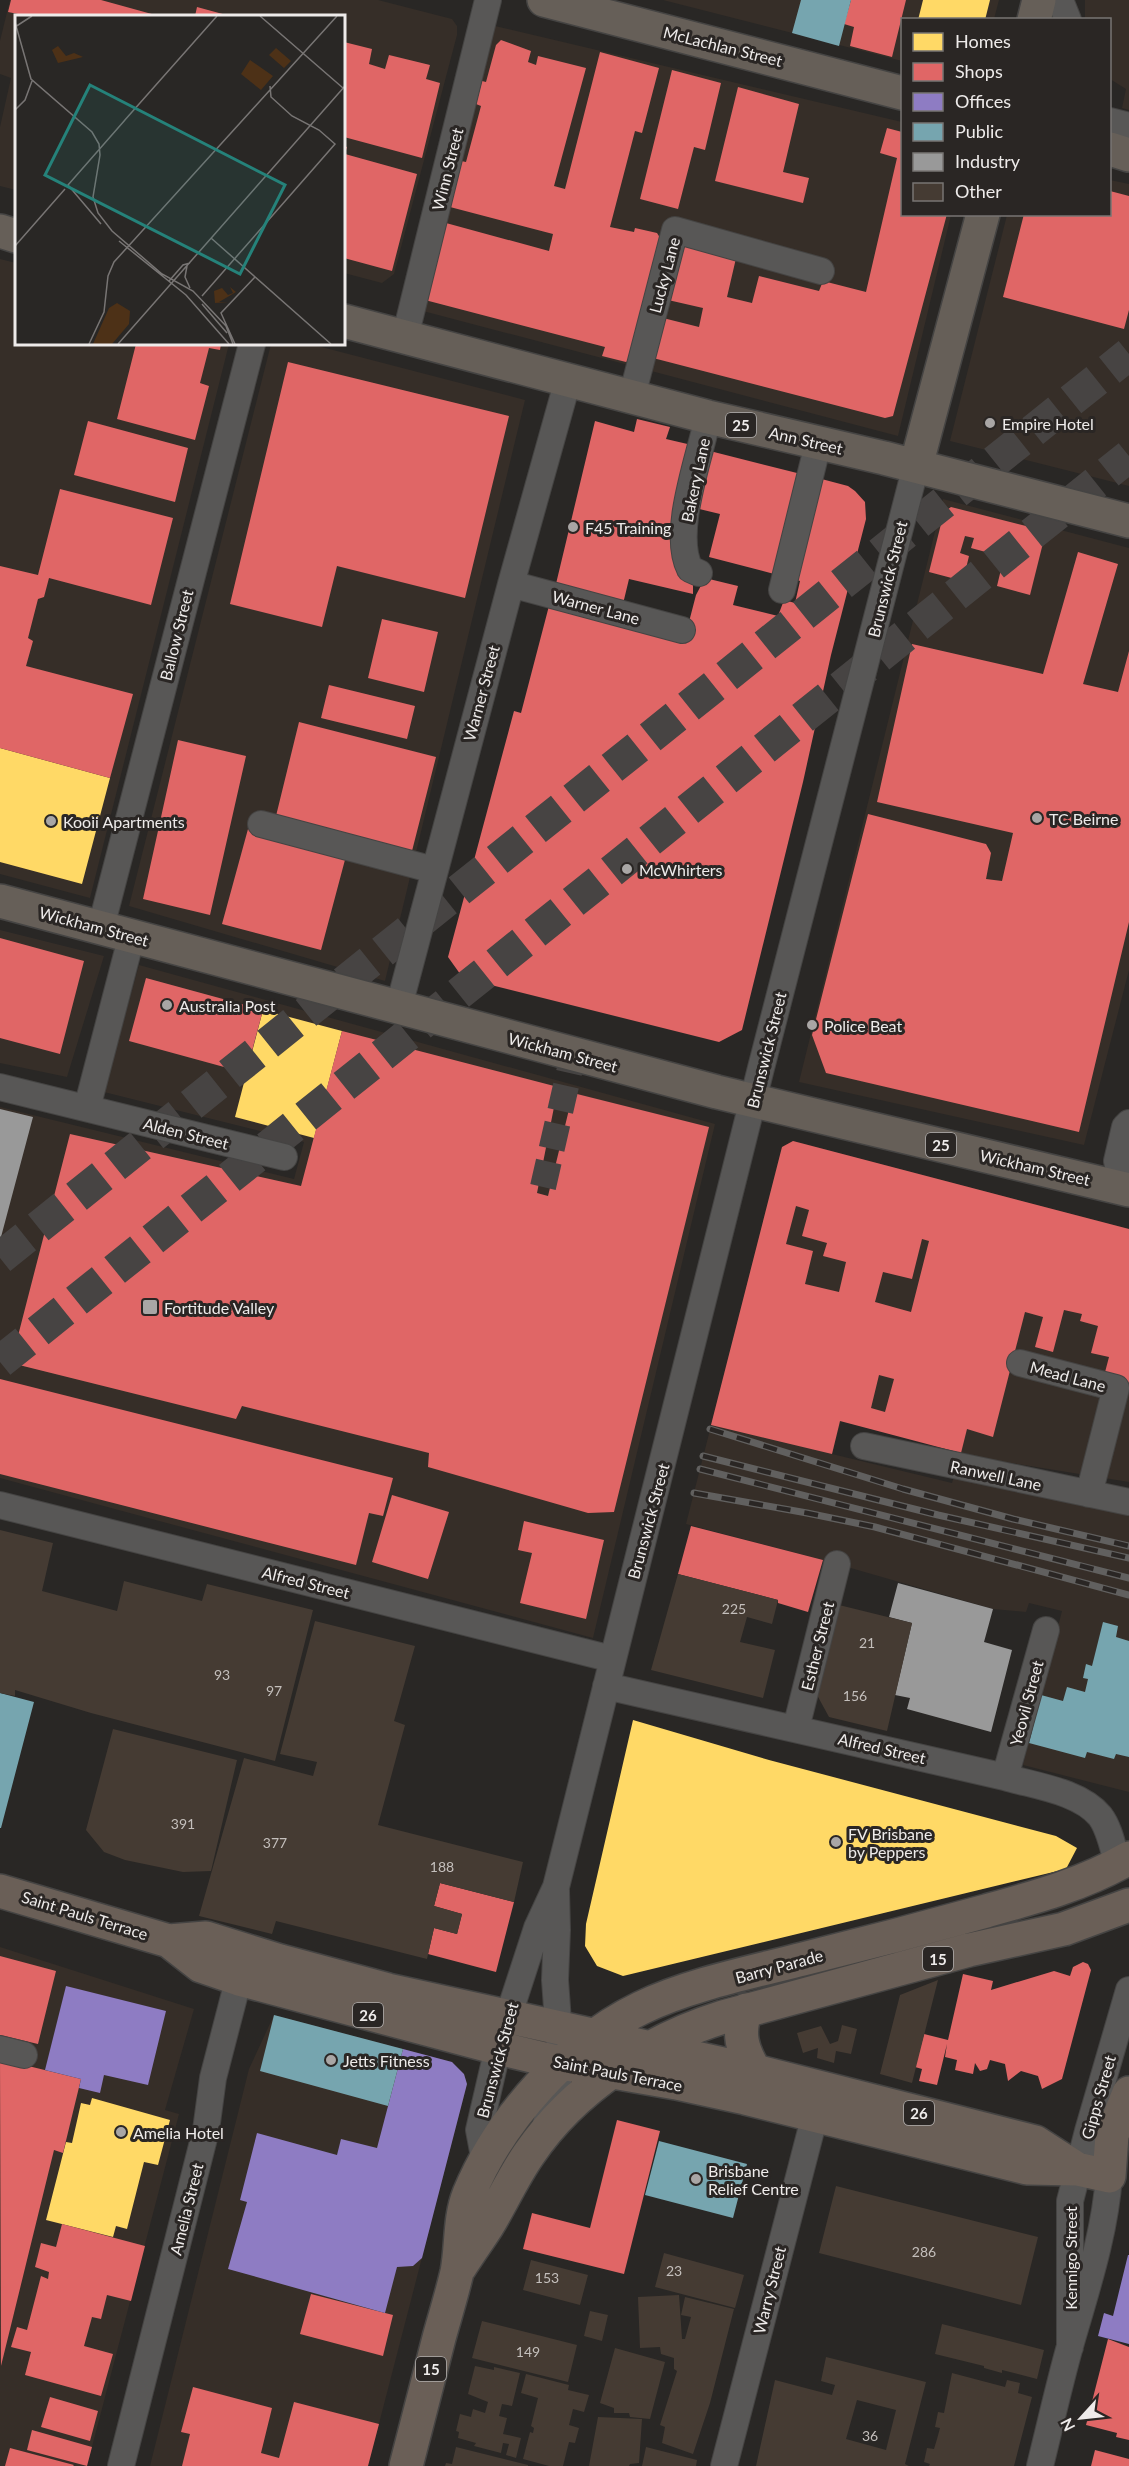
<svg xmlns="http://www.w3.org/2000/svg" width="1129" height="2466" font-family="Lato,sans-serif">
  <rect width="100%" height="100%" fill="#292725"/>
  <path fill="#362e28" d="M10,0h368l74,19 5,7v9l-63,239 -12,9 -38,-10v-257h-328v174l-16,-4v-59l11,-49 -11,-4v-33z
    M663,0h336l-5,19 -92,1v41z
    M1085,0h44v110l-7,-2 4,-19 -16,-10v-59l-25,-1z
    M495,26l407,96v92l49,1 -53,221 -475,-125z
    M1110,180l19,4v302l-179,-45 57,-226 103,-1z
    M0,259l16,4v81h213l-139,554 -90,-24z
    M271,344h39l215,56 -140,581 -256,-75z
    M943,499l186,49v422l-45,175 -285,-63z
    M0,930l104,26 -37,121 -67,-14z
    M139,965l576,159 -122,514 -593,-160v-371l294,72 10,-37 -200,-50z
    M793,1141l336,88v253l-142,-23 -146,-38 -9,33 120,29 2,-7 128,30 47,8v278l-106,-27 39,-154 -33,-8 -3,9 -33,-3 -170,-49 -137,-36 96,-377z
    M0,1947l194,62 -29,101 14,4 -92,352h-87z
    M274,2015l178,47 12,12 3,10 -99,382h-218l99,-397z"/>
  <path fill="#ffd966" d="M923,0h67l-5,20h-67z
    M0,748l110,30 -28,106 -82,-22z
    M263,1010l79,21 -28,107 -79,-21z
    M633,1720l136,40 287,76 21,12 -11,21 -443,107 -26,-10 -12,-20 1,-22z
    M92,2098l78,22 -12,45 -14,-3 -17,67 -11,-3 -3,11 -67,-17 20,-78 6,1 9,-40 9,2z"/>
  <path fill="#e06666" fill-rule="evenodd" d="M11,0h90l58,16h-131l-20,-4z
    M851,0h55l-14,57 -42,-11 4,-19 -10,-3z
    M197,7l33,9h-35z
    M501,40l30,11 -3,11 8,3 2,-9 48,12 -32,118 11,3 35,-137 59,16 -17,65 -7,-2 -25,96 24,5 1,-4 22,5 5,8 -32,119 -4,2 -24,-6 3,-9 -180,-47 21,-77 103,28 4,-17 -103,-27 11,-46 5,1 15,-56 -5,-2 6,-23 4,1 10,-37z
    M344,42l28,7 -3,15 16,5 4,-14 41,10 -4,14 14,4 -18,75 -78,-21z
    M672,70l49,13 -16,67 -11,-3 -16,62 -38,-10z
    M738,87l61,17 -16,68 26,6 -6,25 -88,-22z
    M887,128l15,4v82h45l-54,202 -8,2 -232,-60 10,-40 36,9 4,-19 -35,-8 13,-53 9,-5 47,12 -10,43 25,6 7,-27 60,15 4,-10 43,11 31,-134 -17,-5z
    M344,146l3,1 -2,7 72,20 -25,97 -48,-13z
    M1110,191l19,5v114l-5,19 -121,-32 21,-83h86z
    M136,344h85l-1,6 -11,-2 -9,35 9,3 -14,54 -78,-21z
    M288,362l221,54 -44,182 -128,-32 -15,61 -92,-23z
    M637,419l33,8 -4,12 30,7 -21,108 3,22 15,4v14l-64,-15 -7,29 -67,-20 40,-167 39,11z
    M88,421l100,27 -13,54 -101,-27z
    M706,450l99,25 -27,100 -69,-18 11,-43 -29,-7z
    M814,477l34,9 7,5 10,11 1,17 -35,136 -28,127 -61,248 -23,12 -256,-64 -15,-21 66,-246 7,2 29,-111 134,39 12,-46 9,-17 33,8 -5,19 45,11 6,-16 11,3 5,-22 -10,-3z
    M60,489l113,29 -22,87 -102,-27 -5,19 -6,2 -10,39 5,3 -7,25 107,28 -23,84 -110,-30v-182l38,9z
    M951,507l95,24 -16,64 -33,-9 7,-29 -33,-9 3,-10 -9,-2 -5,17 9,3 -6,25 -34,-9 15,-60z
    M1078,552l40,12 -35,120 35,8 11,-41v271l-50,210 -253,-59 -14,-38 56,-221 118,30 5,9 -5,26 16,2 11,-48 -136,-31 35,-158 131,30z
    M382,619l56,13 -14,60 -56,-14z
    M329,685l86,21 -8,33 -86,-21z
    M299,722l137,35 -24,94 -136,-35z
    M178,740l68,16 -36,159 -67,-16z
    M248,829l98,27 -25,94 -99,-26z
    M0,938l84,23 -24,93 -60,-16z
    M146,978l117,32 -17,63 -117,-32z
    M342,1031l216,56 -21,106 11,3 25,-103 136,34 -95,385 -26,1 -160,-46 1,-14 -187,-47 -6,13 -225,-56 59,-229 231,52z
    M793,1141l336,88v154l-25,-7 5,-19 -18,-4 7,-27 -18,-5 2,-7 -18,-4 -11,42 -18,-5 8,-30 -18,-5 -32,125 -26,-8 -6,24 -121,-32 -8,33 -121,-29 71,-278zM796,1206l13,4 -7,26 25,7 -4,13 23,6 -7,30 -34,-8 8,-33 -27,-7zM922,1239l7,2 -18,71 -36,-10 8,-30 29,7zM879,1375l15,4 -9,33 -14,-4z
    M0,1379l393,99 -10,38 -14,-3 -13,52 -356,-91z
    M392,1495l57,17 -21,67 -56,-17z
    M524,1521l80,19 -18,79 -66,-16 12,-50 -14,-3z
    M691,1526l132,34 -15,52 -30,-9v-3l-100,-26z
    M440,1883l74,19 -18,70 -68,-18 6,-26 23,6 5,-20 -28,-8z
    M0,1956l56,15 -18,73 -38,-9z
    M1083,1962l5,2 3,6 -29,109 -20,10 -4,-13 -17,-5 -13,10 -3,-17 -15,-4 -3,9 -7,2 -5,-8 -2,11 -18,-4 2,-10 -12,-3 2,-13 -10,41 -18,-4 3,-12 -7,-2 9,-33 24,6 15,-66 30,7 -2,9 63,-19 16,5 3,-9z
    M0,2059l81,20 -18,74 -9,-3 -53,216z
    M617,2120l43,11 -36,143 -101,-25 9,-36 58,15z
    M62,2224l83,22 -14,55 -24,-6 -6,24 -9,-2 -8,29 29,8 -12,42 -76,-21 6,-23 -20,-5 6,-20 10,3 14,-54 7,3 1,-7 -14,-5 6,-24 15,4z
    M311,2294l82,21 -10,41 -83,-22z
    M1108,2339l21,8v93l-13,-3 1,-4 -31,-8z
    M193,2387l79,21 -11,45 18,5 15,-56 85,22 -11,42h-186l8,-32 -9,-2z
    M50,2397l48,14 -8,30 -49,-14z
    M32,2430l60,17 -5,19 -60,-16z
    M10,2448l64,17 -1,1h-68z
    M1095,2450l34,9v7h-38z"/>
  <path fill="#8e7cc3" d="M66,1986l100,25 -18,74 -44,-10 -4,18 -21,-5 2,-9 -36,-9z
    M403,2049l49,13 12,12 3,10 -45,174 -9,8 -16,1 -12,46 -157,-44 19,-67 -7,-2 17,-67 80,22 4,-16 36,9z
    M1128,2255h1v89l-31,-8 6,-23 9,3z"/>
  <path fill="#76a5af" d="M801,0h50l-12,46 -47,-13z
    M1103,1622l15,4 -2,11 13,4v116l-13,-3 -2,5 -27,-7 -2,6 -56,-15 12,-48 22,6 4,-14 18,5 3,-13 -5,-1 3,-14 6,2z
    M0,1693l34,9 -33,126h-1z
    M274,2015l129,34 -15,57 -128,-35z
    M659,2141l88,23 -14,54 -88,-23z"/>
  <path fill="#999" d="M0,1109l33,8 -32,120h-1z
    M898,1583l95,26 -9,33 28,8 -21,82 -84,-23 3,-11 -15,-3 17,-72 -23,-6z"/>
  <path fill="#453b33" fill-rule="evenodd" d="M0,1530l53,13 -11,48 75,20 7,-30 78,20 5,-17 106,26 -38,151 -184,-48 -76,-23v6l-15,-3z
    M678,1574l100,26 -6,24 -25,-7 -7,25 35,8 -12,48 -112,-28z
    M839,1605l73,18 -25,108 -58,-14 -12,-22z
    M315,1621l100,25 -21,75 11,4 -27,100 145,37 -9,40 -74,-19 -6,23 28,8 -5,20 -23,-6 -7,31 -151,-38 -4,13 -73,-18 45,-158 69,18 4,-14 -37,-8z
    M113,1729l124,31 -26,111 -28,1 -58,-12 -21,-8 -18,-22z
    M938,1980l-26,103 -32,-9 20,-79z
    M842,2025l15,4 -6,25 -15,-3 -2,12 -17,-5 1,-10 -15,5 -6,-20 24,-7 9,18 8,-3z
    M836,2186l202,51 -17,68 -202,-52z
    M664,2253l80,22 -9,33 -80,-21z
    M531,2260l57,15 -8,30 -57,-15z
    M679,2295l3,44h3l6,-22 -10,-2 4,-18 49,12 -24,94 -17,51 -31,-11 3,-16 -5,-2 17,-54 -3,-2v-11l-13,-4 -1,-7 -20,1 -2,-51z
    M590,2311l18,4 -6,26 -18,-5z
    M482,2321l95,24 -9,37 -96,-24z
    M942,2324l102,26 -7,29 -35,-9v3l-18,-5v-2l-49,-12z
    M615,2348l50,14 -15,57 -20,-2 -1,-4h-15v-5l-14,-5z
    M826,2357l100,25 -21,82 4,2h-153l19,-86 57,15 3,-10 -14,-4zM857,2400l39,10 -10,40 -40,-11z
    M475,2366l19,4v-3l26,6 -8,33 -10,-2 -3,12 8,2 -4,16 18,4 -5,20 -10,-3 3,-11 -6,-1 -2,10 -27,-7 2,-3 -18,-5 1,-6 -3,-1 4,-17 11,3 2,-8 12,4 3,-11 -20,-8z
    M952,2373l53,14 2,-7 13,3 -2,10 14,4 -18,69h-85l1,-2 -6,-2 3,-14 7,1 3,-10 3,-11 -5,-1 3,-15 6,1z
    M526,2374l43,11 -1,5 21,5 -5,17 -11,-3 -4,16 10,3 -4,15 -6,-1 -6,24h-14l-26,-7 7,-27 3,1 1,-5 -3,-2 7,-28 -17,-5z
    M598,2417l44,2 -3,44 -9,1 -1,2h-40z
    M456,2447l72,18v1h-83l1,-3 6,1z
    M646,2447l51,13 -1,6h-54z"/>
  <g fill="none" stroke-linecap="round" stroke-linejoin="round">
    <path stroke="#474443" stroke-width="26" stroke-dasharray="26 13" stroke-linecap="butt" d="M543,1187l30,-132"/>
    <path stroke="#474443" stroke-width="33" stroke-dasharray="33 16" stroke-linecap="butt" d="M0,1258l1129,-904
      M0,1362l1129,-906"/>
    <defs>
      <path id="minor" d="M1060,0l8,20
        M1110,121l19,5
        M405,337l83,-337
        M632,396l43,-166 146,41
        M699,573l-9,-4c-19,-37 10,-112 18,-152
        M511,584l171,46
        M782,590l36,-146
        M261,824l173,46
        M101,927l151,-583
        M399,1006l112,-422 57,-204
        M0,1087l284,70
        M87,1108l45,-173
        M1115,1186l4,-16 -2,-9 8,-34 4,-4
        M1020,1363l96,25 -27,106
        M864,1446l265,56
        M0,1505l612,154
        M606,1686l399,91c30,9 74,14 95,39 10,13 13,33 18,49
        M796,1728l41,-164
        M1005,1777l41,-147
        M0,2049l24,6
        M544,2130l13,-42 4,-25 -6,-83 2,-50 -1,-40
        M485,2162l-6,-32 19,-82 39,-120 19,-41 205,-819 155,-602
        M1070,2347v-146l18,-70 41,-141
        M121,2466l85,-336 7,-52 30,-116
        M724,2466l91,-351
        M1040,2466c10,-40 19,-81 30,-120 16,-56 35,-112 39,-170"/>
      <path id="major" d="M544,0l358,93
        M1034,20l5,-20
        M1110,149l19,6
        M0,231l16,5
        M344,321l364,96 176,41 245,63
        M916,466l67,-252
        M0,901l717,191 412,98"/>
      <path id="highway" d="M0,1891l169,50 32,25 38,13 259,69 63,15 115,20 69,15 282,70 50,1 32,7 3,-41 17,-42
        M169,1941l37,-3 74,23 108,29 367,81 280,71 42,27
        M746,2010c-9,23 -4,40 9,61
        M460,2267c9,-14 19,-28 28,-42 14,-23 25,-48 41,-71 45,-66 118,-113 194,-137l246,-67 95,-21 65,-24
        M406,2466c11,-43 22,-85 33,-128 6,-22 13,-44 18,-66 5,-26 2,-53 12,-78 31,-75 99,-151 172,-186 47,-23 111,-36 162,-49 61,-15 122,-31 183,-48 50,-14 98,-27 143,-53"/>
    </defs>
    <use href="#minor" stroke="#454443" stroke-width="28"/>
    <use href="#major" stroke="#454443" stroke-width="36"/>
    <use href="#highway" stroke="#454443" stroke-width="36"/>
    <use href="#minor" stroke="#585756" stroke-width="26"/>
    <use href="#major" stroke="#665f58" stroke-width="33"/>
    <use href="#highway" stroke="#6a5f57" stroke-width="33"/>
    <defs>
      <path id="rail" d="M710,1429l193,60 110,30 116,27
        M703,1456l235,59 191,43
        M700,1469l429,109
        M694,1493l113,20 68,14 254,68"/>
    </defs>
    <use href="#rail" stroke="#61605f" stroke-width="7"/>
    <use href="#rail" stroke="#2a2624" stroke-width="4.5" stroke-dasharray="14" stroke-linecap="butt"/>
  </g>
  <g fill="#a9a6a5" stroke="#2a2624" stroke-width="2">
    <circle cx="990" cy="423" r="6"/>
    <circle cx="573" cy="527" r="6"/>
    <circle cx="1037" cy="818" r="6"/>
    <circle cx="51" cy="821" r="6"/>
    <circle cx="627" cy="869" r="6"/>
    <circle cx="167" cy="1005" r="6"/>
    <circle cx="812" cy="1025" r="6"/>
    <rect x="142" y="1299" width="16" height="16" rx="3"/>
    <circle cx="836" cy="1842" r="6"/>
    <circle cx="331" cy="2060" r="6"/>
    <circle cx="121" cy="2132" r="6"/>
    <circle cx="696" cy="2179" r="6"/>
  </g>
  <g text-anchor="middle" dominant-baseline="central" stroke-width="6" stroke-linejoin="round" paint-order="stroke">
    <g font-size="14" fill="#c4bfbc">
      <text x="734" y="1608">225</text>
      <text x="867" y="1642">21</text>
      <text x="222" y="1674">93</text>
      <text x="274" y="1690">97</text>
      <text x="855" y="1695">156</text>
      <text x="183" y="1823">391</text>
      <text x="275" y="1842">377</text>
      <text x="442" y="1866">188</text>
      <text x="924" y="2251">286</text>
      <text x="674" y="2270">23</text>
      <text x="547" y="2277">153</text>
      <text x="528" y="2351">149</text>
      <text x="870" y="2435">36</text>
    </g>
    <g fill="#2a2624" stroke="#b3b0af" stroke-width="1.5">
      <rect x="726" y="413" width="30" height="24" rx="4.5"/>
      <rect x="926" y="1133" width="30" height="24" rx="4.5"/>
      <rect x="923" y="1947" width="30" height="24" rx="4.5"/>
      <rect x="353" y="2003" width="30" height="24" rx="4.5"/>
      <rect x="904" y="2101" width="30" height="24" rx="4.5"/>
      <rect x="416" y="2357" width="30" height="24" rx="4.5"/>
    </g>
    <g font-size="15" font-weight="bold" fill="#eeebea">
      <text x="741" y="425">25</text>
      <text x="941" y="1145">25</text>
      <text x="938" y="1959">15</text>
      <text x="368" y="2015">26</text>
      <text x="919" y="2113">26</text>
      <text x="431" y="2369">15</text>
    </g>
    <g font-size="16" fill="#eeebea" stroke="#2a2624">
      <text transform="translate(723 46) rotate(14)">McLachlan Street</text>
      <text transform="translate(447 169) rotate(-76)">Winn Street</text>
      <text transform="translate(664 275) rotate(-75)">Lucky Lane</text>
      <text transform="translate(806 440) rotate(13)">Ann Street</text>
      <text transform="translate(695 480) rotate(-78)">Bakery Lane</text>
      <text transform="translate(887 579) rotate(-76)">Brunswick Street</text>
      <text transform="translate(596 607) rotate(15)">Warner Lane</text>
      <text transform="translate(176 635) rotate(-76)">Ballow Street</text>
      <text transform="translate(481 693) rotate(-75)">Warner Street</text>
      <text transform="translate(94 926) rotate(15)">Wickham Street</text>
      <text transform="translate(766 1050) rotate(-76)">Brunswick Street</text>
      <text transform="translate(563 1052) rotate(15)">Wickham Street</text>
      <text transform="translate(186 1133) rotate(14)">Alden Street</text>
      <text transform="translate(1035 1167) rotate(13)">Wickham Street</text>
      <text transform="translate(1068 1376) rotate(15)">Mead Lane</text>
      <text transform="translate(996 1475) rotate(12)">Ranwell Lane</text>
      <text transform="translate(648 1521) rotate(-75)">Brunswick Street</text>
      <text transform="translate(306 1582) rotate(14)">Alfred Street</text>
      <text transform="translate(817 1646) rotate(-76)">Esther Street</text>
      <text transform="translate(1026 1703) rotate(-75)">Yeovil Street</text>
      <text transform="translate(882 1748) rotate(13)">Alfred Street</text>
      <text transform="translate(85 1915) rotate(17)">Saint Pauls Terrace</text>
      <text transform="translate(779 1966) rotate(-15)">Barry Parade</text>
      <text transform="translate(497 2060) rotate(-75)">Brunswick Street</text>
      <text transform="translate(618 2073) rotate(11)">Saint Pauls Terrace</text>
      <text transform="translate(1098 2097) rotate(-74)">Gipps Street</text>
      <text transform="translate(186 2209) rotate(-76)">Amelia Street</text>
      <text transform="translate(1070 2258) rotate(-90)">Kennigo Street</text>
      <text transform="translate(769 2290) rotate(-76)">Warry Street</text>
    </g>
    <g font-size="16" fill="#eeebea" stroke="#2a2624" text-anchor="start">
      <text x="1002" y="423">Empire Hotel</text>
      <text x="585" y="527">F45 Training</text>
      <text x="1049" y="818">TC Beirne</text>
      <text x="63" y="821">Kooii Apartments</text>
      <text x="639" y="869">McWhirters</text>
      <text x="179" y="1005">Australia Post</text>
      <text x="824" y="1025">Police Beat</text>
      <text x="164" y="1307">Fortitude Valley</text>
      <text x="848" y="1833">FV Brisbane<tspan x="848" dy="18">by Peppers</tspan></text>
      <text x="343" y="2060">Jetts Fitness</text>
      <text x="133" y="2132">Amelia Hotel</text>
      <text x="708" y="2170">Brisbane<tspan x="708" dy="18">Relief Centre</tspan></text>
    </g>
  </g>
  <g transform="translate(15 15)">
    <rect width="330" height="330" fill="#292725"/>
    <path d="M43,31l8,10 8,-3 9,4 -25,6 -6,-13zM261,33l15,13 -7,7 -15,-13zM235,45l23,16 -12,14 -20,-16zM215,272l6,5 -17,10h9l-13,1 -1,-12 8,-3 6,7 5,-2zM102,288l13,8 -1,13 -17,20h-19l16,-36z" fill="#4d3117"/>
    <path fill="none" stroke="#787574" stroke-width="1.5" d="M245,1l83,72M0,7l16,57 61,53 7,12 1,11 -7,42 5,16 14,18 50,43 31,17 33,35 7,18M0,12l17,-11M0,95l10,-10 7,-19M109,106l93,-105M86,209l-33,-39 57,-65M196,223l120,106M104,226l67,54 43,49M0,231l50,-57M172,251l-2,11 5,11M154,266l14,-16 7,-2M187,281l133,-152 -16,-14 -27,-14 -21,-19 -1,-11M187,289l25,29M74,329l15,-32 4,-36 6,-14 223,-246M103,329l227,-258M220,329l-14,-31 34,-36"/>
    <path fill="#25827a" fill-opacity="0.15" stroke="#25827a" stroke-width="3" d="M75,70l195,100 -45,89 -195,-99z"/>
    <rect width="330" height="330" fill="none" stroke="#eeebea" stroke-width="3"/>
  </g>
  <rect x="901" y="18" width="210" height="198" fill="#2a2624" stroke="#787573" stroke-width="1.5"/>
  <rect x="913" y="33" width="30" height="18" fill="#ffd966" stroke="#787573" stroke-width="1.5"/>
  <text x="955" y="48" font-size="18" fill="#eeebea">Homes</text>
  <rect x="913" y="63" width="30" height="18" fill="#e06666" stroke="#787573" stroke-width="1.5"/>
  <text x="955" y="78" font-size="18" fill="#eeebea">Shops</text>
  <rect x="913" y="93" width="30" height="18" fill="#8e7cc3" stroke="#787573" stroke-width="1.5"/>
  <text x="955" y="108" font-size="18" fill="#eeebea">Offices</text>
  <rect x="913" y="123" width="30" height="18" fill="#76a5af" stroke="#787573" stroke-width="1.5"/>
  <text x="955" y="138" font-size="18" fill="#eeebea">Public</text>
  <rect x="913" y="153" width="30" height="18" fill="#999999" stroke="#787573" stroke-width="1.5"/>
  <text x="955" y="168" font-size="18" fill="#eeebea">Industry</text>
  <rect x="913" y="183" width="30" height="18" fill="#453b33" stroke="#787573" stroke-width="1.5"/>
  <text x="955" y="198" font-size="18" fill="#eeebea">Other</text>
  <g transform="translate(1081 2418) rotate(243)" stroke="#2a2624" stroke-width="4.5" paint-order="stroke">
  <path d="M0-4.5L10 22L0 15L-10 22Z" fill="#eeebea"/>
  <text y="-9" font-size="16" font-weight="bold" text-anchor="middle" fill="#eeebea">N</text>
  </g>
</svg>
